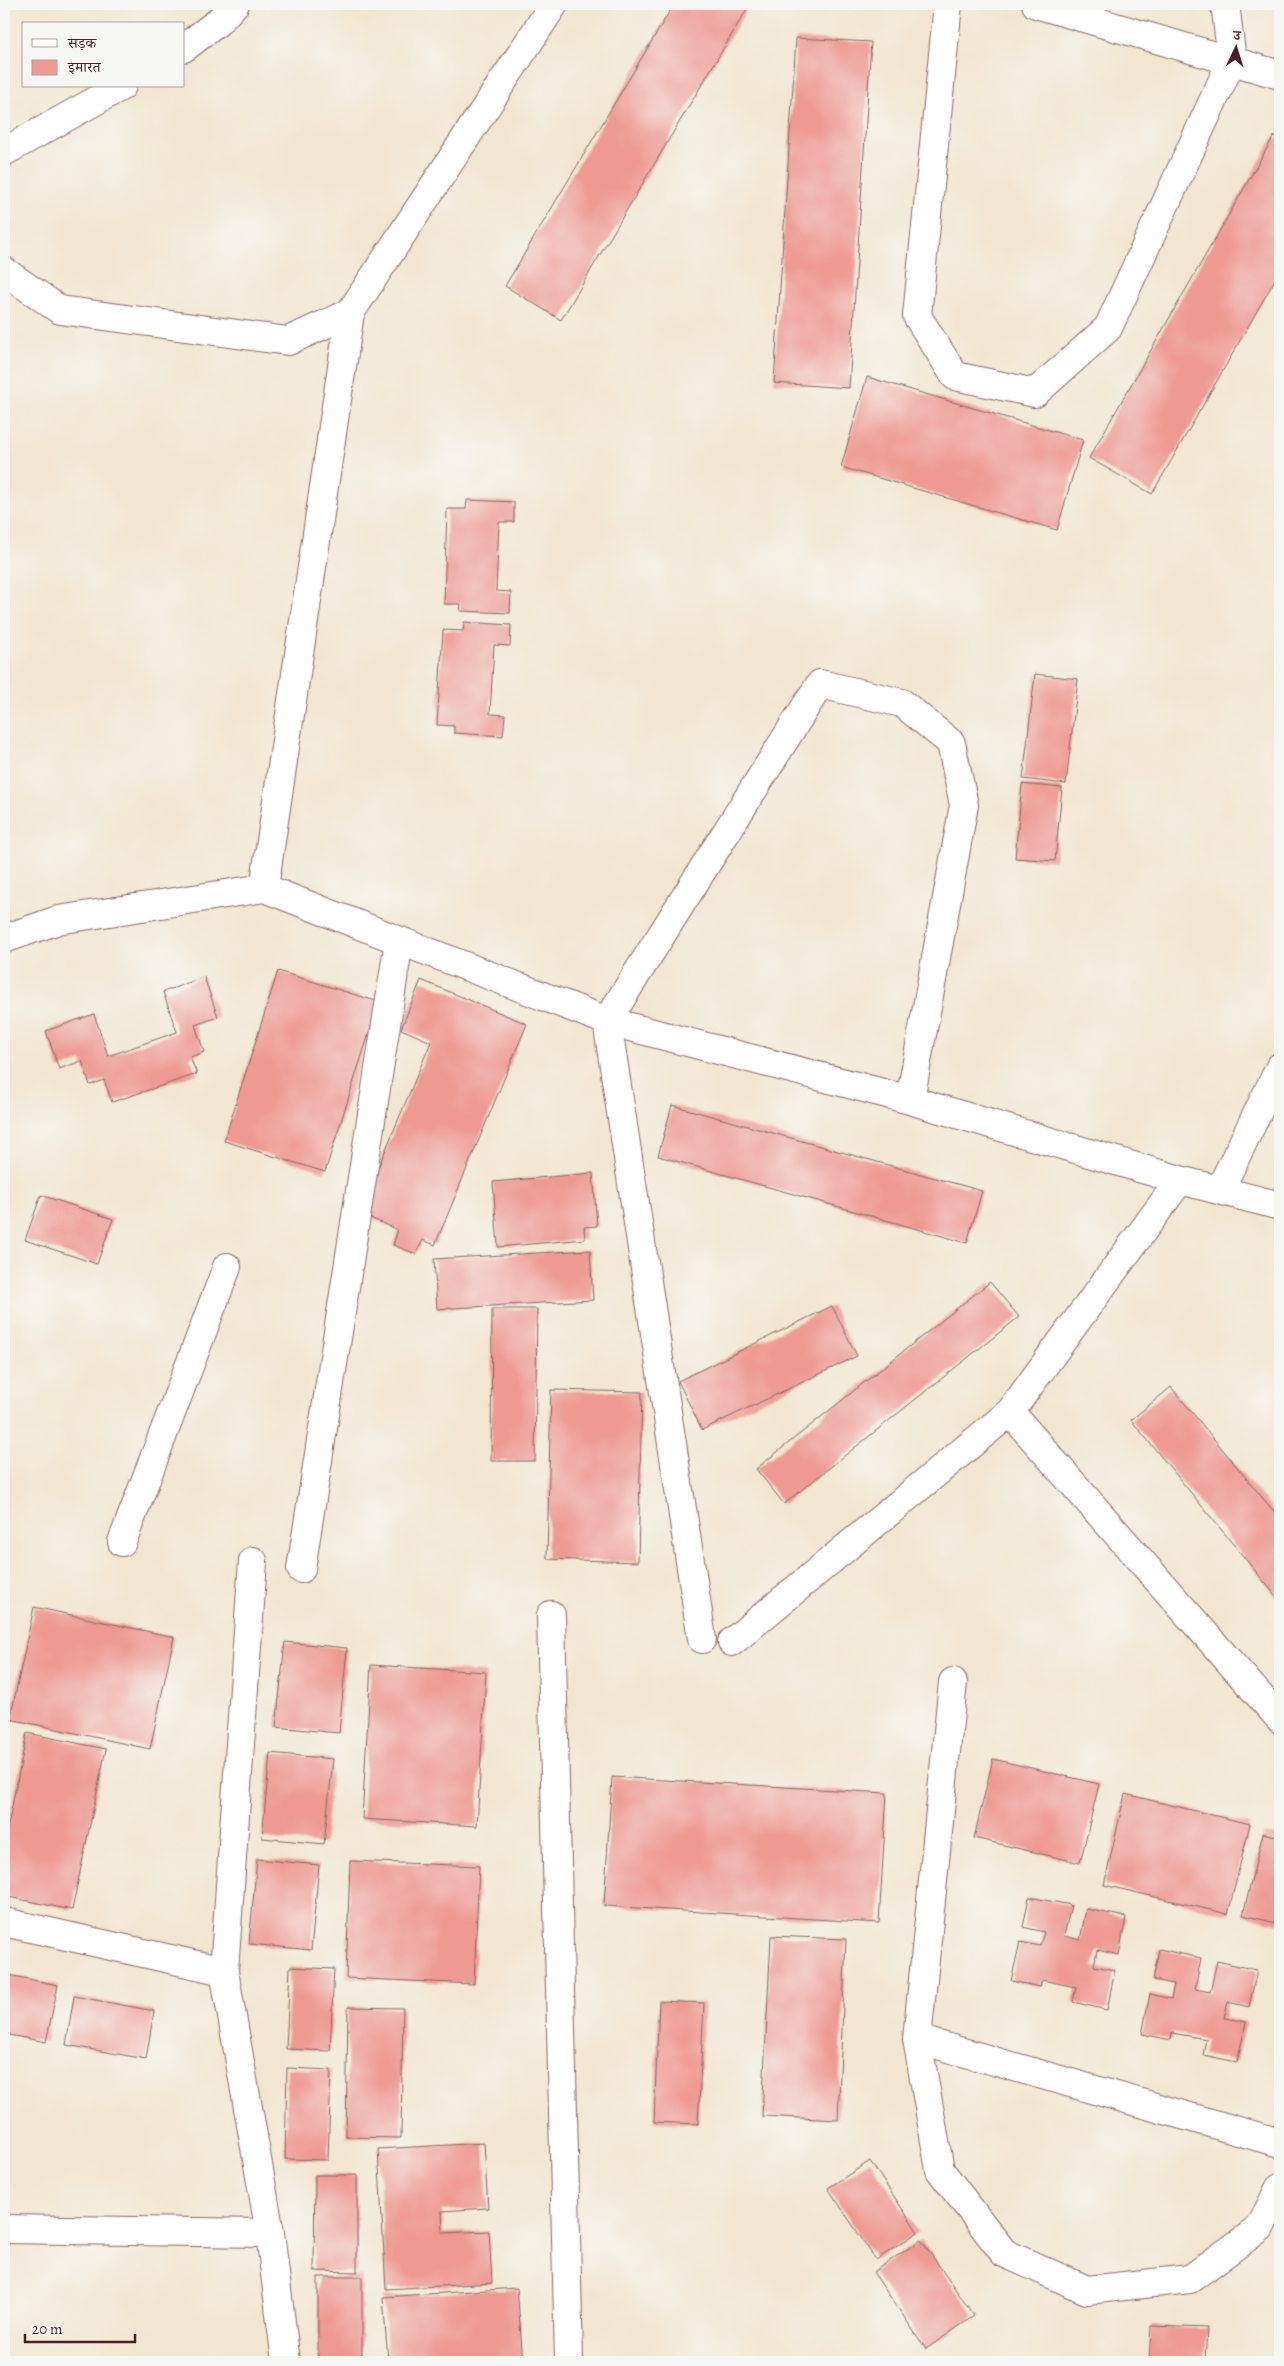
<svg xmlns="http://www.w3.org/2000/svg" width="1284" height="2366" font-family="Alegreya,'Noto Serif Devanagari',serif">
  <rect width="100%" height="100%" fill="#f6f6f2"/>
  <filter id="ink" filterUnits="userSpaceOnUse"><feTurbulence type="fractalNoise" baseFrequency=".02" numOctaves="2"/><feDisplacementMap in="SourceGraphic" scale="10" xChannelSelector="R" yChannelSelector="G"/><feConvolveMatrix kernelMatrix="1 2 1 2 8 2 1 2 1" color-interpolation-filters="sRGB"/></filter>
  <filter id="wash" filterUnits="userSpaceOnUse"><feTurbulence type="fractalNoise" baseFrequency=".0096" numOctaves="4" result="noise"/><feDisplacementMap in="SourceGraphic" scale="20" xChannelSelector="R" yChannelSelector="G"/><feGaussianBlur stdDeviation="1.12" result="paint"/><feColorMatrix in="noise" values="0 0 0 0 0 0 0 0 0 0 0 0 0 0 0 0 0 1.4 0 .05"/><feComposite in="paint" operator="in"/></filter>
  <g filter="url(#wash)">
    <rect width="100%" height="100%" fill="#f2e6d0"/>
    <g id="blocks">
      <path fill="#ee9992" d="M674,4h76l-189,316 -56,-34z
        M796,38l75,4 -22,346 -75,-5z
        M1274,136l6,4v131l-128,223 -63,-36z
        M867,377l216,63 -26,90 -216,-63z
        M467,500l47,2v20h-15l-3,69 15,1 -1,21 -50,-2 1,-7h-17l3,-95h19z
        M464,622l47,3 -1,21 -16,-1 -4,69 15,1 -2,21 -49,-3v-7l-17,-1 6,-95 20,1z
        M1035,674l43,5 -12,105 -43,-5z
        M1022,784l40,4 -7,73 -40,-3z
        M278,971l101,31 -54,170 -101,-31z
        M204,977l14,40 -23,8 9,27 -14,5 7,17 -85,28 -8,-22 -14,5 -8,-24 -23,8 -13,-38 48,-17 14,42 69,-24 -14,-40z
        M421,980l106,44 -92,221 -12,-5 -7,14 -23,-9 5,-15 -39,-17 72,-171 -30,-13z
        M672,1105l310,86 -15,52 -309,-87z
        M593,1173l4,53 -13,1 1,12 -87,8 -5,-65z
        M41,1195l72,24 -16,45 -72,-24z
        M590,1250l3,50 -156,9 -3,-50z
        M990,1282l29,35 -235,187 -28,-35z
        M832,1306l25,50 -155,74 -24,-49z
        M492,1309h45l-2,152h-44z
        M1171,1387l109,132v82l-149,-181z
        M551,1390l91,2 -4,170 -91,-3z
        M34,1607l140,30 -24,112 -140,-30z
        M285,1642l62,6 -8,85 -63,-6z
        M371,1665l115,7 -9,154 -115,-7z
        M27,1733l79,16 -34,161 -68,-14v-51z
        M270,1753l63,6 -9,85 -62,-6z
        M993,1759l106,25 -19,79 -106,-25z
        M612,1777l275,16 -8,130 -275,-17z
        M1125,1794l125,30 -22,90 -124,-29z
        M1263,1833l17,4v87l-37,-9z
        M257,1859l62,6 -8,85 -62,-6z
        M350,1861l129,5 -5,118 -128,-6z
        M1029,1897l42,8 -7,31 16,4 6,-31 40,8 -7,38 -22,-5 -3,16 21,4 -8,40 -34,-8 3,-15 -34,-7 -2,7 -29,-6 9,-39 20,4 4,-14 -21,-5z
        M771,1936l75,3 -8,181 -76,-4z
        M1159,1949l42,9 -6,31 15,3 7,-31 40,9 -8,37 -21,-5 -4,16 22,4 -9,40 -34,-7 3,-16 -34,-6 -1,7 -29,-6 8,-40 21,5 3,-15 -21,-4z
        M290,1967l44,2 -4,82 -44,-2z
        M4,1974l54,11 -12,57 -42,-8z
        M74,1996l80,15 -8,48 -80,-14z
        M659,2001l45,2 -6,121 -44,-2z
        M348,2007l55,1 -2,130 -55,-1z
        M287,2068l44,2 -3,90 -43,-1z
        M484,2143l4,65 -46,3 1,22 46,-2 3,52 -106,6 -8,-140z
        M870,2161l48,71 -42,28 -48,-72z
        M315,2175h42v97l-43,-1z
        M921,2240l53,76 -48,33 -53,-77z
        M318,2277h44v85h-44z
        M517,2288l6,74h-135l-5,-65z
        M1151,2326l56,2 -2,34h-56z"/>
    </g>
  </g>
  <g filter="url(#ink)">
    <use href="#blocks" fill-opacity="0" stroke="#856565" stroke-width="1"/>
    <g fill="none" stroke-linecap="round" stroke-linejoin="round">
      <defs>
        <path id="minor" d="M948,4l-31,312 38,60 80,17 73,-65 124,-268 -7,-56
          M1036,4l244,71
          M184,48l34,-26 17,-18
          M4,152l118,-66
          M4,271l56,39 228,31 62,-28
          M264,888l86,-575 204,-309
          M4,939l54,-19 206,-32 343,133 303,79 270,80 100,26
          M1220,1189l60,-122
          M1010,1412l270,307
          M122,1542l105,-275
          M253,1561l-29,410 46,262 16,129
          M301,1569l98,-628
          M551,1615l18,747
          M702,1639l-95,-618 213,-337 82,19 49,40 13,62 -54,295
          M732,1642l278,-230 170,-232
          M953,1682l-36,357 23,131 64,83 83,37 103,-11 70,-51 20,-41
          M4,1922l220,49
          M917,2039l363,104
          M4,2229l266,4"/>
      </defs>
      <use href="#minor" stroke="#856565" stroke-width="30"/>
      <use href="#minor" stroke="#fff" stroke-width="28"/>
    </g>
  </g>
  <rect width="1284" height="2366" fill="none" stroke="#f6f6f2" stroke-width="20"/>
  <rect x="22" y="22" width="162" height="65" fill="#f6f6f2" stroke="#b1a0a2"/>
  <rect x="32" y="39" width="25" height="8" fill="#ffffff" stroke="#b1a0a2"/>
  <text x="68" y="48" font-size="15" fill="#4a1f2b">सड़क</text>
  <rect x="32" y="60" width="25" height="15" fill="#ee9992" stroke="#b1a0a2"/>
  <text x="68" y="72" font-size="15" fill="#4a1f2b">इमारत</text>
  <g transform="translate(1236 48) rotate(4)" stroke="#f6f6f2" stroke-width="4" paint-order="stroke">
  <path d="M0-4L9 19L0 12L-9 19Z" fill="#4a1f2b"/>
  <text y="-8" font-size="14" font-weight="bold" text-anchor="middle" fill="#4a1f2b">उ</text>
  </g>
  <path d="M25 2334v8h110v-8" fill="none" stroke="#4a1f2b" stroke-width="2.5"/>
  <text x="32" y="2334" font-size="15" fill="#4a1f2b" stroke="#f6f6f2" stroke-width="4" paint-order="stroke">20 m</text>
</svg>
